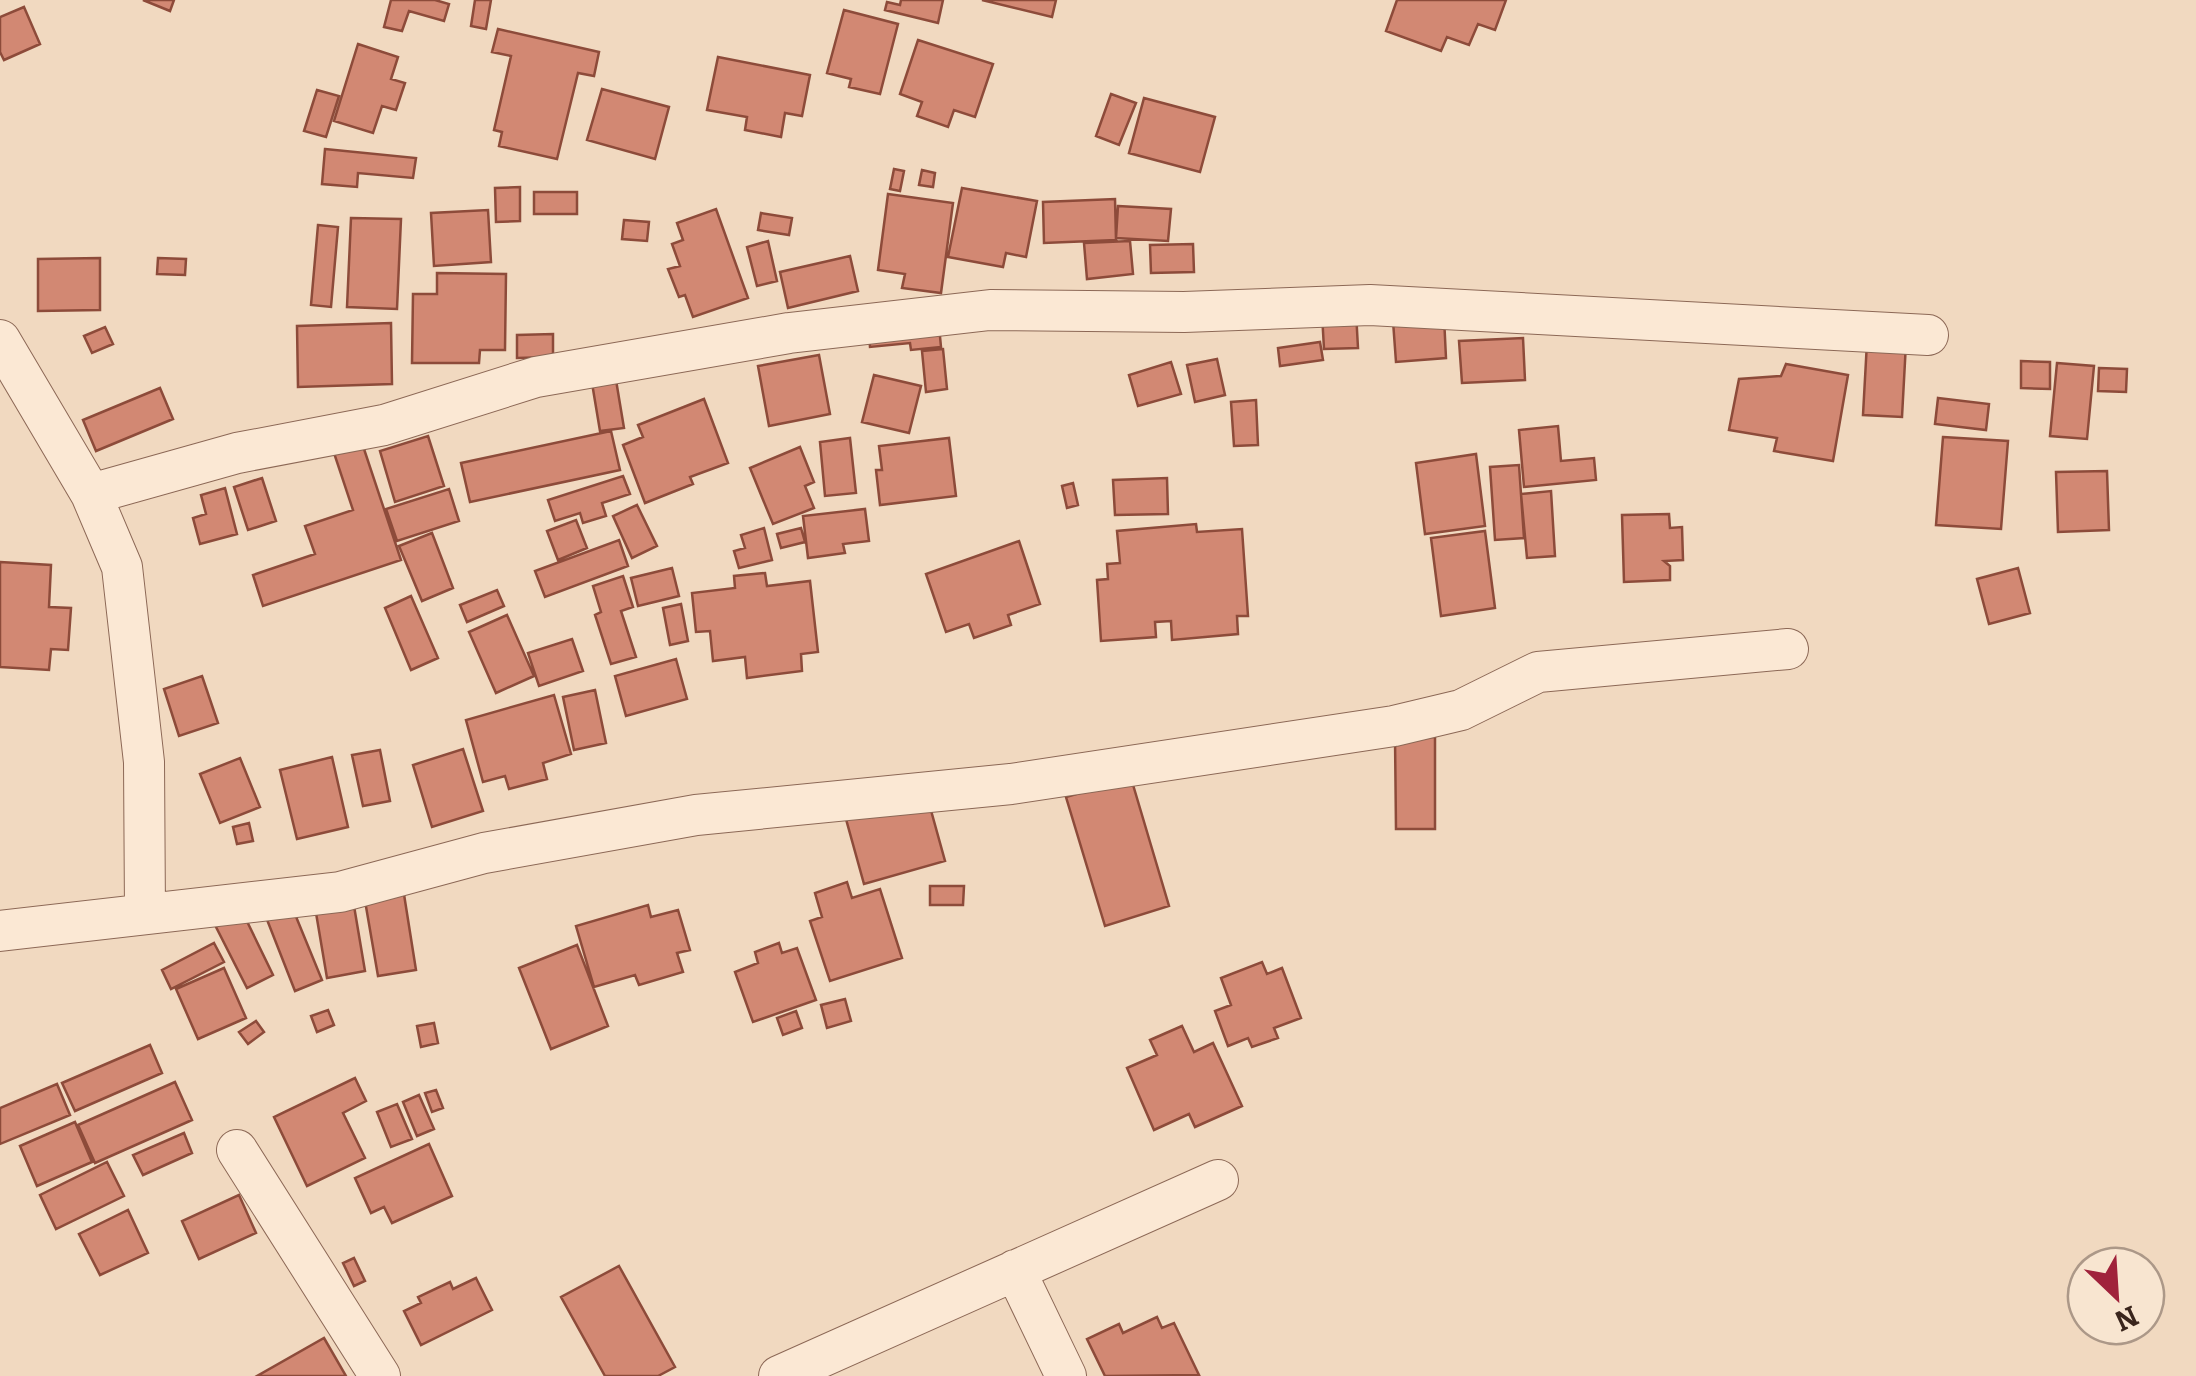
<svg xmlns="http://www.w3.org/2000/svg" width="2196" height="1376" font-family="Bitter,serif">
  <rect width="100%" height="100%" fill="#f1d9c0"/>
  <path fill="#d28873" stroke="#8d4b3a" stroke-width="2.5" d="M143,0h31l-4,11z
    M391,0h44l14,4 -5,17 -35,-10 -7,20 -18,-4z
    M475,0h16l-5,29 -15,-3z
    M901,0h42l-5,23 -53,-13 2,-8 13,3z
    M982,0h74l-4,17z
    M1397,0h109l-11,30 -17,-6 -9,21 -22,-8 -6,14 -55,-20z
    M24,7l16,37 -36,16 -4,-8v-35z
    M844,10l54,14 -18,70 -31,-7 2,-8 -24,-6z
    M498,29l101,23 -5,24 -16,-3 -21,86 -58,-13 3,-14 -8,-2 17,-74 -19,-4z
    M918,40l75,24 -18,53 -21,-7 -6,17 -31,-11 5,-14 -22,-8z
    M358,44l40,13 -7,22 14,4 -9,27 -14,-4 -9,27 -39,-12z
    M718,57l92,18 -8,41 -17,-3 -4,24 -36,-7 2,-13 -40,-7z
    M602,89l67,18 -14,52 -68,-19z
    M317,90l22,6 -13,41 -22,-6z
    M1111,94l25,9 -17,42 -23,-9z
    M1144,98l71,19 -15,55 -71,-19z
    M325,149l91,9 -3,20 -55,-5 -1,14 -35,-3z
    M894,169l10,2 -4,20 -10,-2z
    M922,170l13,3 -2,14 -14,-2z
    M520,187v34l-24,1 -1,-34z
    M962,188l75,13 -11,56 -20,-4 -3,14 -55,-10z
    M534,192h43v22h-43z
    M888,194l65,9 -12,90 -39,-5 3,-14 -27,-4z
    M1115,199l1,41 -72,3 -1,-41z
    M1118,206l53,3 -3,32 -52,-3z
    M716,209l32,89 -55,19 -8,-22 -6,2 -11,-28 12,-3 -8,-22 11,-4 -6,-17z
    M488,210l3,52 -57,4 -3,-53z
    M761,213l31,5 -3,17 -31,-5z
    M351,218l50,1 -4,90 -50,-2z
    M624,220l25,2 -2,19 -25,-2z
    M318,225l20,2 -7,80 -20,-2z
    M768,241l9,40 -20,5 -10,-39z
    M1130,241l3,33 -46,5 -3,-36z
    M1193,244l1,28 -43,1 -1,-28z
    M850,256l8,35 -70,17 -8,-36z
    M100,258v52l-62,1v-52z
    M158,258l28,1 -1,16 -28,-1z
    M437,273l69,1 -1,76h-25l-1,13h-67l1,-69h24z
    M1356,312l2,36 -34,1 -2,-35z
    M1444,317l2,41 -50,4 -3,-41z
    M391,323l1,61 -94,3 -1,-61z
    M939,326l2,21 -30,3 -1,-7 -40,4 -1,-14z
    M105,327l8,17 -21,9 -8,-17z
    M553,334v23l-36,1v-23z
    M1523,338l2,42 -63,3 -3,-42z
    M1320,342l3,18 -43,6 -2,-18z
    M1867,342l39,1 -4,74 -39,-2z
    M943,349l4,40 -21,3 -4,-41z
    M819,355l11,59 -61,12 -11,-60z
    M1217,359l8,36 -30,7 -8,-37z
    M2021,361l29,1v27l-29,-1z
    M1171,362l10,32 -43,12 -9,-31z
    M2057,363l37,3 -7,73 -37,-3z
    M1786,364l62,11 -15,86 -59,-10 3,-13 -48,-8 10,-51 42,-3z
    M2099,368l28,1 -1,23 -28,-1z
    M615,374l9,54 -24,3 -9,-54z
    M874,375l47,11 -12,47 -47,-11z
    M160,388l13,31 -77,32 -13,-31z
    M1938,398l51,6 -3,26 -51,-6z
    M704,399l24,64 -38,14 3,7 -48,19 -22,-58 20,-8 -5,-12z
    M1256,400l2,45 -24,1 -3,-44z
    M1558,426l3,35 33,-3 2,22 -72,7 -5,-57z
    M611,431l9,39 -150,32 -9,-39z
    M359,434l42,126 -138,46 -10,-31 62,-21 -10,-28 48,-16 -22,-66z
    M428,436l16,50 -49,16 -15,-51z
    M1943,437l65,4 -7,88 -65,-4z
    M850,438l6,55 -31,3 -5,-54z
    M949,438l7,58 -76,9 -4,-35h6l-3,-24z
    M800,447l14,35 -9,4 9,22 -41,16 -23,-56z
    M1476,454l9,72 -60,8 -9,-71z
    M1519,465l5,73 -29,2 -5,-73z
    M2107,471l2,59 -51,2 -2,-60z
    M623,476l7,18 -28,9 4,13 -23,7 -3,-10 -25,8 -7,-21z
    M262,478l14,43 -28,9 -14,-43z
    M1167,478l1,36 -53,1 -2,-35z
    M1073,483l5,22 -11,3 -5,-22z
    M225,488l12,46 -37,10 -7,-26 13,-4 -5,-19z
    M449,489l10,32 -62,20 -11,-32z
    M1551,491l4,65 -28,2 -6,-64z
    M637,505l20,41 -25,12 -19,-42z
    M865,509l4,32 -26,3 2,9 -37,5 -5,-42z
    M1669,514l1,14 12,-1 1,33 -19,1 6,5v14l-46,2 -2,-67z
    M576,520l11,28 -29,12 -11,-29z
    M1196,524l1,8 45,-3 6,87h-11l1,18 -66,6 -1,-19 -16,1 1,15 -55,4 -4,-61 11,-1 -1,-15 13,-1 -3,-32z
    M764,528l8,32 -33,8 -5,-17 11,-3 -4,-13z
    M801,528l4,14 -24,6 -4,-14z
    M1485,531l10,77 -54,8 -10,-78z
    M432,533l21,55 -31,13 -23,-55z
    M619,540l9,26 -83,31 -10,-26z
    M1019,541l21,63 -32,11 3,10 -37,13 -5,-14 -23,8 -20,-58z
    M0,562l51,3 -2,42 22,1 -3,42 -17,-1 -2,21 -49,-3z
    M672,568l7,28 -41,10 -7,-28z
    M2018,568l12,45 -41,11 -12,-45z
    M765,573l2,13 43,-5 8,71 -17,2 1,17 -55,7 -2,-21 -32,4 -3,-30 -14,1 -4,-39 43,-5 -1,-12z
    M623,576l10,31 -12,4 15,46 -25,7 -16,-49 6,-3 -8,-26z
    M497,590l7,16 -37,16 -7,-17z
    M411,596l27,62 -27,12 -26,-62z
    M681,604l7,37 -18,4 -7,-37z
    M507,615l27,61 -38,17 -27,-61z
    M572,639l11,32 -44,15 -11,-33z
    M676,659l11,40 -61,17 -11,-40z
    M202,676l16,47 -39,13 -15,-47z
    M595,690l11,53 -32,7 -11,-53z
    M554,695l17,59 -28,9 4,16 -38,10 -4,-13 -22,6 -17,-62z
    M1395,737h40v92h-39z
    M463,749l20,62 -51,16 -19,-62z
    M380,750l10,51 -27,5 -11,-51z
    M332,757l16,70 -51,12 -17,-69z
    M240,758l20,49 -40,16 -20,-49z
    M1131,778l38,128 -64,20 -39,-129z
    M927,796l18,65 -81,23 -18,-65z
    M249,823l4,18 -16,3 -4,-17z
    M847,882l5,16 28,-9 22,69 -72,23 -20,-60 12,-4 -7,-24z
    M930,886h34l-1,19h-33z
    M403,888l13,82 -38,6 -14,-81z
    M353,900l12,71 -38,7 -12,-71z
    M290,902l32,78 -27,11 -31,-79z
    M648,905l3,12 27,-7 12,40 -13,3 6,19 -44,13 -4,-10 -41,12 -18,-61z
    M241,909l32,66 -26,13 -33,-65z
    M214,943l10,19 -53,27 -9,-19z
    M779,943l3,10 15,-5 19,52 -63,22 -18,-50 23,-9 -3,-11z
    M577,945l31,81 -57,23 -32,-81z
    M1262,962l5,12 15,-6 19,50 -27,10 4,10 -26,9 -4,-9 -20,8 -13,-35 16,-6 -10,-27z
    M224,968l22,50 -48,21 -22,-50z
    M845,999l6,22 -24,7 -6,-23z
    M328,1010l6,15 -17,7 -6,-16z
    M796,1011l6,17 -19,7 -6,-17z
    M256,1021l8,11 -16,12 -9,-12z
    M434,1023l4,20 -17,4 -4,-21z
    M1182,1026l12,26 19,-9 29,63 -47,21 -6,-13 -35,16 -27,-62 30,-13 -7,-15z
    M150,1045l12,28 -87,38 -13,-28z
    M355,1078l11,23 -23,12 22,45 -58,28 -33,-69z
    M175,1082l17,38 -97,43 -17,-38z
    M57,1084l13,31 -70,29v-36z
    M436,1090l7,18 -11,4 -7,-19z
    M419,1095l15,34 -17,7 -14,-34z
    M397,1104l15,35 -21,8 -14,-35z
    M75,1122l17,40 -55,24 -17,-40z
    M184,1133l8,20 -49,22 -10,-20z
    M429,1144l23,52 -60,27 -8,-16 -13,6 -16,-35z
    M107,1162l17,34 -68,33 -16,-34z
    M239,1195l17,38 -57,26 -17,-38z
    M128,1210l20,43 -48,22 -21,-41z
    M354,1258l11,23 -11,5 -11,-23z
    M619,1266l56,101 -17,9h-53l-44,-79z
    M476,1278l16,32 -71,35 -17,-34 17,-8 -3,-6 32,-15 3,7z
    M1157,1317l5,11 12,-5 25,52 -94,1 -18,-37 32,-15 4,9z
    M324,1338l22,38h-89z"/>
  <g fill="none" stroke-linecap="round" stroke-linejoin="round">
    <defs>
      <path id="street" d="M0,340l91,154 31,73 22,195 1,150
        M91,494l146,-41 147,-28 152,-48 253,-44 201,-23 194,2 186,-7 558,30
        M0,931l340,-39 144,-39 212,-38 315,-31 383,-58 67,-16 77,-38 250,-23
        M237,1150l143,226
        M1015,1270l51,106
        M779,1376l439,-196"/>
    </defs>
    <use href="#street" stroke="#8c6856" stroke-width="42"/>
    <use href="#street" stroke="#fbe8d4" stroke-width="40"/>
  </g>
  <g transform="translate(2116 1296) rotate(155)"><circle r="48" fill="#f8e5d0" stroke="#ac9888" stroke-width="2.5"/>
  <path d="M0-8L18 38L0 25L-18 38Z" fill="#a0223b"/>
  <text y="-15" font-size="28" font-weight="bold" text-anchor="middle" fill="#3a251c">N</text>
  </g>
</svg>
